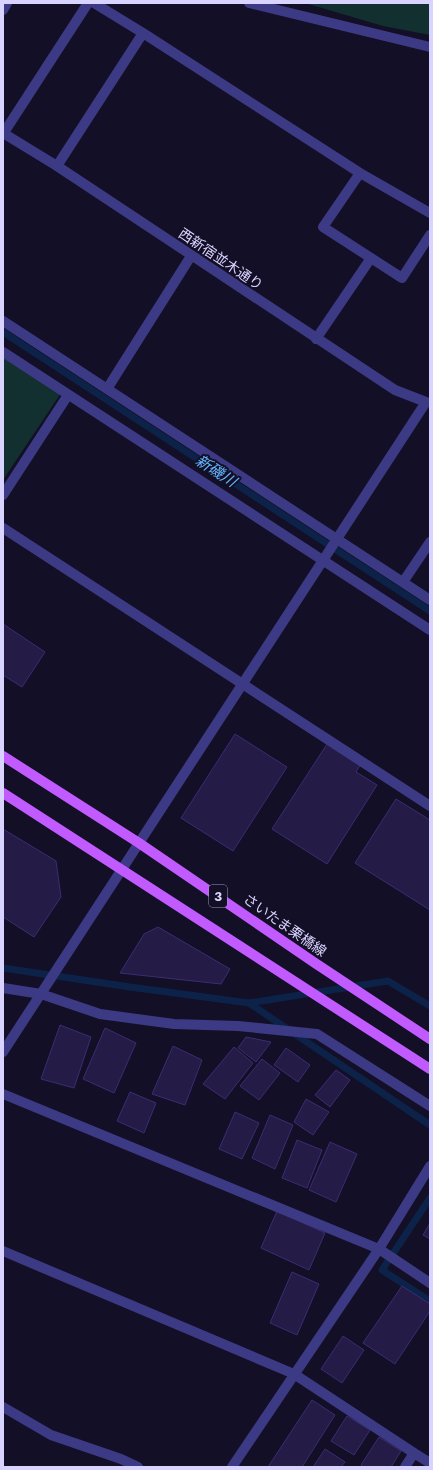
<svg xmlns="http://www.w3.org/2000/svg" width="433" height="1470" font-family="Jost,'Noto Sans JP',sans-serif">
  <rect width="100%" height="100%" fill="#130f26"/>
  <path fill="#12302f" d="M305,3h125v32l-47,-9z
    M3,354l58,39 -58,87z"/>
  <g fill="none" stroke-linecap="round" stroke-linejoin="round">
    <path stroke="#0c2248" stroke-width="7" d="M3,332l427,279
      M3,968l127,19 119,16 139,-22 42,25
      M249,1003l181,122
      M430,1198l-48,72 48,31"/>
  </g>
  <path fill="#241b47" stroke="#3b2d73" d="M3,624l42,28 -23,35 -19,-12z
    M235,734l52,33 -54,84 -52,-33z
    M329,741l33,21 -6,10 21,13 -50,79 -55,-35z
    M396,799l34,21v90l-75,-47z
    M3,829l53,32 5,36 -27,40 -31,-20z
    M158,927l72,42 -9,15 -101,-11 24,-39z
    M60,1025l31,12 -17,51 -33,-9z
    M105,1028l31,15 -22,50 -31,-14z
    M246,1037l25,5 -15,20 -18,-14z
    M173,1046l29,14 -17,45 -33,-11z
    M234,1047l19,16 -28,36 -22,-15z
    M286,1048l24,17 -12,17 -24,-17z
    M262,1059l18,14 -21,27 -19,-14z
    M336,1070l14,10 -20,27 -15,-12z
    M130,1092l26,11 -12,30 -27,-12z
    M306,1099l23,13 -16,23 -19,-13z
    M235,1112l24,11 -17,36 -23,-10z
    M270,1115l23,10 -18,44 -23,-11z
    M297,1140l25,10 -15,38 -25,-10z
    M330,1142l27,12 -21,48 -27,-12z
    M277,1211l48,22 -16,37 -48,-22z
    M430,1223v16l-7,-4z
    M292,1272l27,12 -22,51 -27,-12z
    M402,1286l28,18v7l-35,53 -32,-21z
    M343,1336l21,14 -22,33 -21,-14z
    M312,1400l23,15 -33,52h-34z
    M347,1416l23,14 -16,25 -23,-14z
    M379,1437l22,14 -10,16h-27l-3,-2z
    M325,1449l20,13 -4,5h-28z"/>
  <g fill="none" stroke-linecap="round" stroke-linejoin="round">
    <path stroke="#3d3a85" stroke-width="10" d="M94,3l49,30 217,140 70,40
      M249,3l181,44
      M3,10l4,-7
      M3,134l85,-131
      M57,166l86,-133
      M360,173l-37,54 79,51 28,-43
      M3,321l427,279
      M316,339l55,-81
      M3,352l427,278
      M107,389l84,-133
      M3,495l65,-100
      M3,528l427,278
      M403,582l27,-40
      M3,988l38,6 59,20 74,10 64,2 79,8 113,72
      M3,1094l376,155 51,34
      M3,1251l291,123 120,79
      M3,1407l48,28 70,24 17,8
      M405,1467l9,-14 16,10"/>
    <path stroke="#3d3a85" stroke-width="10" d="M3,133l54,33 338,224 31,12 -423,650
      M232,1467l147,-218 51,-83"/>
    <path stroke="#c25bff" stroke-width="10" d="M3,756l136,87 176,120 115,76
      M3,793l427,276"/>
  </g>
  <g text-anchor="middle" dominant-baseline="central" stroke-width="4" stroke-linejoin="round" paint-order="stroke">
    <rect fill="#130f26" stroke="#9e99be" stroke-width="1" x="209" y="885" width="18" height="22" rx="3"/>
    <g font-size="13" font-weight="bold" fill="#d9d4ff">
      <text x="218" y="896">3</text>
    </g>
    <g font-size="14" fill="#d9d4ff" stroke="#130f26">
      <text transform="translate(221 259) rotate(34)">西新宿並木通り</text>
      <text transform="translate(285 925) rotate(35)">さいたま栗橋線</text>
    </g>
    <g font-size="15" font-style="italic" fill="#62b6ff" stroke="#130f26">
      <text transform="translate(216 471) rotate(33)">新磯川</text>
    </g>
  </g>
  <rect width="433" height="1470" fill="none" stroke="#d9d4ff" stroke-width="8"/>
</svg>
